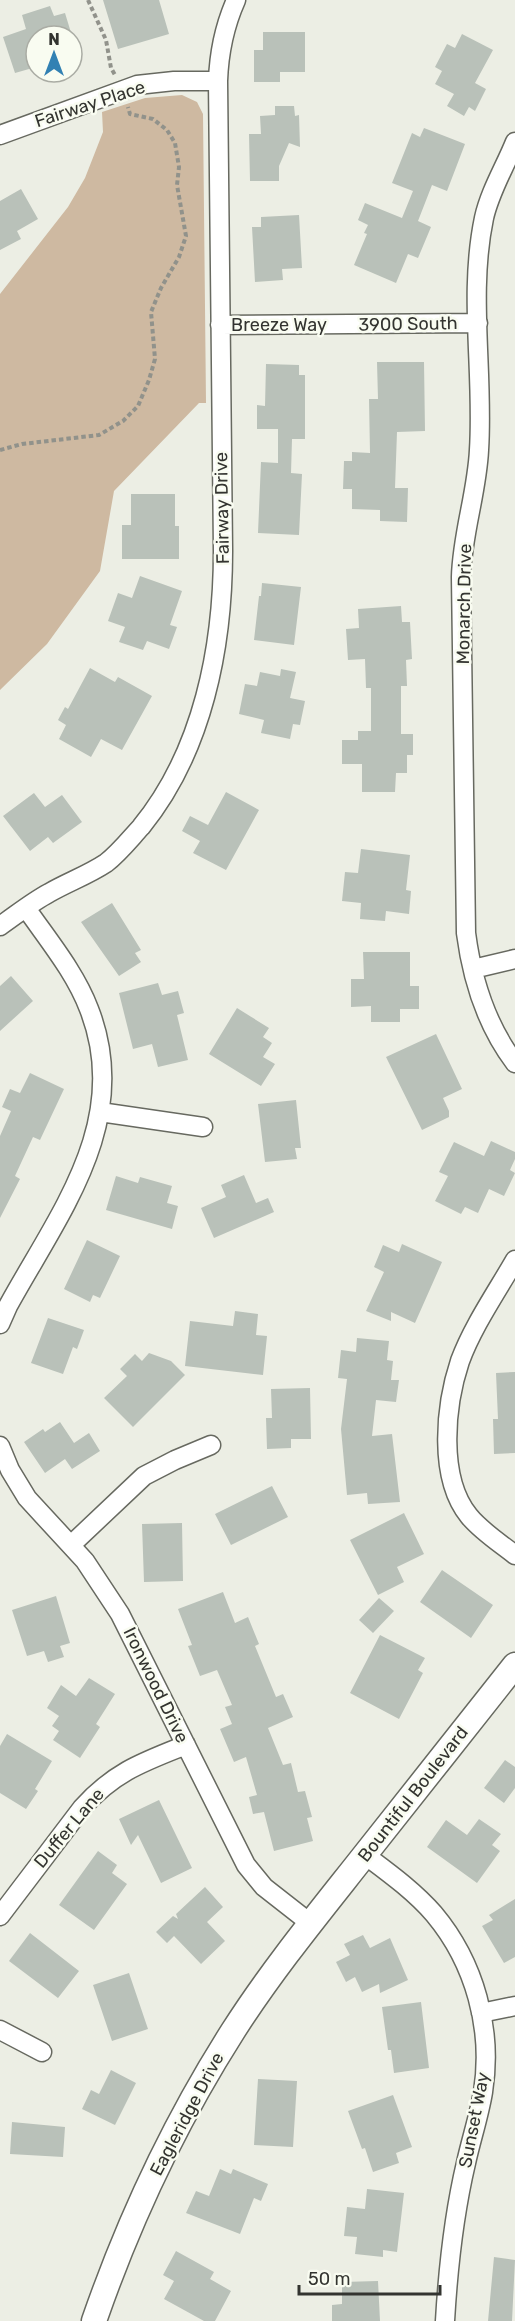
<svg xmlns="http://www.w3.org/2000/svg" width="515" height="2321" font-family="Rubik,sans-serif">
  <rect width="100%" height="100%" fill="#eceee4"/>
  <path fill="#ceb9a1" d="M182,95l15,7 6,12 3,289h-7l-85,88 -14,80 -53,73 -47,46v-396l68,-87 17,-29 18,-46 -1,-20 43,-14z"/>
  <path fill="#b9c1b9" d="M103,0h56l10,34 -51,15z
    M50,6l4,10 11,-3 7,23h-36v31l-21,6 -12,-36 23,-8 -4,-14z
    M263,32h42v40h-25v10h-26v-32h9z
    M462,34l31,16 -18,33 11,6 -11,22 -6,-4 -5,9 -17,-10 7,-12 -19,-10 7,-13 -7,-4 12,-23 8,4z
    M275,106h19l1,10 4,-1 1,32 -11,-4 -10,23v15h-29l-1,-47h12l-1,-18 15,-1z
    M424,128l41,16 -18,47 -15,-6 -14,36 13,6 -13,31 -10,-4 -12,29 -42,-18 13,-31 -3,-1 4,-8 -10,-5 7,-17 37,15 11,-27 -21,-8 20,-50 8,4z
    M21,189l17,30 -21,12 4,8 -21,11v-49z
    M299,215l3,53 -20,1 1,11 -28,2 -3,-55h9v-10z
    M377,362h47l1,69 -28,1 -2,56h13l-1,34 -27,-1v-11l-28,-1v-20h-9l1,-28h8v-9l18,1 -1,-54h9z
    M266,364l33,1v10h6v64h-13l-1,34 11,1 -3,61 -41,-2 3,-71 17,1v-34h-21v-24l8,1z
    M131,494h44v32h4v33h-57v-34h9z
    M140,576l42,15 -12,34 7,2 -8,22 -22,-8 -4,9 -24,-8 6,-15 -17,-6 10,-28 14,5z
    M262,583l39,4 -7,58 -40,-5 5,-44h2z
    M401,606l1,16h8l2,37 -6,1 1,26h-6v48h12v21h-6v18h-11l-1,19h-33v-28h-20v-24h16v-9h13v-43h-5l-1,-29 -17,1 -2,-31 13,-1 -1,-19z
    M90,668l25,14 3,-5 34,19 -30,54 -21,-11 -10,18 -32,-18 7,-14 -8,-5 7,-13 3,2z
    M281,669l15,3 -6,26 15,3 -5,24 -7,-1 -3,15 -29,-6 3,-13 -25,-6 6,-30 12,2 3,-14 20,4z
    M226,792l33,18 -33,60 -33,-17 7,-12 -18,-10 8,-15 18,9z
    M34,793l11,14 17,-12 20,27 -29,21 -5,-6 -18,14 -27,-35z
    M361,849l49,6 -4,35 5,1 -2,23 -23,-3 -1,10 -25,-2 1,-16 -19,-2 3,-29 13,1z
    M112,903l29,47 -6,3 6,9 -22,14 -38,-54z
    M363,952h47v34h9v23h-19v13h-29v-16l-20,1v-28h13z
    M11,976l22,25 -33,30v-45z
    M158,983l4,12 16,-4 6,22 -7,2 11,45 -30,7 -6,-23 -19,5 -14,-56z
    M237,1008l32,20 -6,9 9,6 -9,14 12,7 -14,22 -52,-32z
    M436,1034l26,55 -19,9 6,13v6l-27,13 -36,-73z
    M30,1073l34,16 -24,51 -7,-3 -18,39 5,3 -20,39v-82l11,-25 -9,-4 8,-18 10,4z
    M296,1100l5,48h-6l2,11 -32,3 -7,-58z
    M491,1141l24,11v7l-5,11 5,3 -11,23 -15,-7 -11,24 -13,-6 -4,7 -26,-13 13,-25 -9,-4 15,-30 30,14z
    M244,1175l12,28 12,-5 6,14 -60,26 -13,-30 25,-11 -5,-12z
    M116,1176l22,7 2,-6 32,9 -5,17 11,3 -6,23 -66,-19z
    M87,1240l33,16 -20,42 -7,-3 -3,7 -26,-13z
    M402,1244l40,18 -27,61 -24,-11v9l-25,-10 18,-39 -10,-5 9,-22 16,7z
    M235,1311l23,3 -2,21 11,1 -4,39 -78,-9 5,-45 43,5z
    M48,1318l36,12 -7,19 -4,-2 -10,27 -32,-11z
    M357,1338l32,3 -2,19 6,1 -2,19h8l-3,22 -20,-2 -4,36 20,-2 8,68 -32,2 -1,-11 -20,2 -6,-66 6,-50 -9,-1 3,-28 15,2z
    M149,1353l22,8 14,14 -52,52 -29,-29 23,-22 -7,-7 15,-15 7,7z
    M515,1372v81l-21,1 -1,-35h5l-2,-46z
    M310,1388l1,51h-20v9l-24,1 -1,-31h6l-1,-29z
    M60,1422l14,21 15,-10 11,18 -28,18 -7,-10 -20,14 -21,-31 19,-13 2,3z
    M272,1486l16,31 -57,28 -16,-31z
    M404,1513l20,41 -27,13 7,15 -26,13 -28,-55z
    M182,1523l1,58 -39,1 -2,-58z
    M442,1570l51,35 -22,33 -51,-36z
    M223,1592l12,31 13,-6 11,27 -4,2 21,51 7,-3 10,23 -25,11 15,37 8,-2 7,29 7,-1 7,26 -5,1 6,23 -39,10 -10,-39 -11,2 -4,-17 8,-2 -11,-38 -12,5 -14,-33 12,-5 -7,-17 7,-2 -15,-35 -17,6 -12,-30 4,-1 -14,-36z
    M56,1596l14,47 -10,3 4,11 -16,5 -4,-11 -17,5 -15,-46z
    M379,1598l15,13 -21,22 -14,-13z
    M380,1635l45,23 -7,12 5,3 -24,46 -49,-26z
    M89,1678l26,16 -19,30 4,3 -20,31 -27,-18 6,-9 -7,-5 7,-10 -12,-8 14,-23 15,11z
    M7,1734l45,27 -17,28 3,2 -12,18 -26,-16v-47z
    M505,1760l10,7v21l-11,15 -20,-15z
    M159,1800l33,68 -31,15 -23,-48 -7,10 -12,-26z
    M479,1819l22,15 -9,11 8,6 -23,32 -50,-36 19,-27 21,15z
    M98,1851l19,14 -5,8 15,11 -33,46 -35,-25z
    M205,1887l18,20 -16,15 18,19 -24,23 -27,-28 -7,7 -11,-11 17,-16 5,3 -2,-5z
    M515,1899v58l-11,6 -22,-37 11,-6 -4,-5z
    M30,1933l49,38 -21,27 -49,-37z
    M363,1935l7,13 20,-10 18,42 -28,13 -1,-9 -17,8 -7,-15 -9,5 -10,-20 14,-7 -6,-11z
    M129,1973l19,56 -36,12 -19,-56z
    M421,2002l8,66 -35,5 -3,-23h-3l-6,-43z
    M111,2070l25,13 -21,42 -33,-16 9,-19 8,4z
    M258,2079l39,2 -4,66 -39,-2z
    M393,2095l19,52 -16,6 3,10 -26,9 -8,-24 -3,1 -14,-38z
    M12,2122l53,5 -2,30 -53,-3z
    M220,2169l11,5 2,-5 35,15 -7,17 -7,-3 -14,36 -54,-21 10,-22 13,5z
    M367,2189l37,4 -7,59 -14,-2v7l-28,-3 2,-17 -13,-1 3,-29 18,2z
    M176,2251l38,21 -4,7 21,12 -16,30h-11l-40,-22 10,-18 -11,-6z
    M494,2257l21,3 -3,61h-24z
    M378,2281l2,40h-48v-16l10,-1v-22z"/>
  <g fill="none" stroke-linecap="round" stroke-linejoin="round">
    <defs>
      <path id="street" d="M0,135l137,-50 37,-4h44
        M515,142c-10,25 -25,49 -31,76 -16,76 0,155 -5,232 -2,43 -17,84 -18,127l5,356c6,46 21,93 49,130
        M220,325l258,-2
        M0,926c16,-11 32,-24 49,-33 19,-11 39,-18 57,-30 13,-10 24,-24 35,-36 62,-76 82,-180 82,-276l-5,-470c1,-29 6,-54 18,-81
        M473,969l42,-10
        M100,1112l103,15
        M515,1260c-19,33 -42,66 -55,101 -15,45 -22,117 9,155 12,15 31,27 46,39
        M0,1324l8,-18c51,-93 125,-185 81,-297 -14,-37 -41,-69 -63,-101
        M0,1446l10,24 17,28 58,63 35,53 126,251 18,22 46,36
        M71,1545l73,-69 31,-16 36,-15
        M365,1855c24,18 49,36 69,59 41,49 59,115 49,178 -4,24 -12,48 -17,71 -12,51 -18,106 -21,158
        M0,1916l82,-108c32,-36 61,-46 104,-63
        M481,2013l34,-7
        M0,2030l42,22"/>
      <path id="secondary" d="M94,2321c35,-101 81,-199 139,-290 39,-61 85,-117 130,-174 51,-64 101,-128 152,-192"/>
    </defs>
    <use href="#street" stroke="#676960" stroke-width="21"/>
    <use href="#secondary" stroke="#676960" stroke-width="27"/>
    <path stroke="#91928b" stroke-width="4" stroke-dasharray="4.5 3" stroke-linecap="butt" d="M88,0l18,40 5,28 4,7
      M0,450l22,-6 77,-9 24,-14 15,-15 11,-26 6,-21 -4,-47 10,-24 18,-31 7,-21 -9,-51 2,-18 -4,-24 -8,-13 -14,-11 -23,-5 -2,-7"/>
    <use href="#street" stroke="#fff" stroke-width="18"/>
    <use href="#secondary" stroke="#fff" stroke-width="24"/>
  </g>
  <g text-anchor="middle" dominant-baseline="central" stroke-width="5" stroke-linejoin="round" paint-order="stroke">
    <g font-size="18" fill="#333430" stroke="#f9fcf1">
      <text transform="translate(90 104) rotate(-18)">Fairway Place</text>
      <text transform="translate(408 324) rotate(-1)">3900 South</text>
      <text x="279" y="325">Breeze Way</text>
      <text transform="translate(222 508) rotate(-91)">Fairway Drive</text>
      <text transform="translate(464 604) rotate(-89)">Monarch Drive</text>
      <text transform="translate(156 1685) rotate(64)">Ironwood Drive</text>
      <text transform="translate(413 1794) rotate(-52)">Bountiful Boulevard</text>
      <text transform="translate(69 1828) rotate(-50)">Duffer Lane</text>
      <text transform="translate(187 2114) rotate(-62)">Eagleridge Drive</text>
      <text transform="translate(474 2120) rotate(-79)">Sunset Way</text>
    </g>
  </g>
  <g transform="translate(54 54)"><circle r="28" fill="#f9fcf1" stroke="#aaaca4" stroke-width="1.5"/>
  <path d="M0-4.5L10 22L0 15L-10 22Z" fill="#3281b3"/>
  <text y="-9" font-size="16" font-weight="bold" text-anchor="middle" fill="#333430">N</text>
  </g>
  <path d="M299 2285v9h141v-9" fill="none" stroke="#333430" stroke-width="3"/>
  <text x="308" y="2285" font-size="18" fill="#333430" stroke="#f9fcf1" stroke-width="4.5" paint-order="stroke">50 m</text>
</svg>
